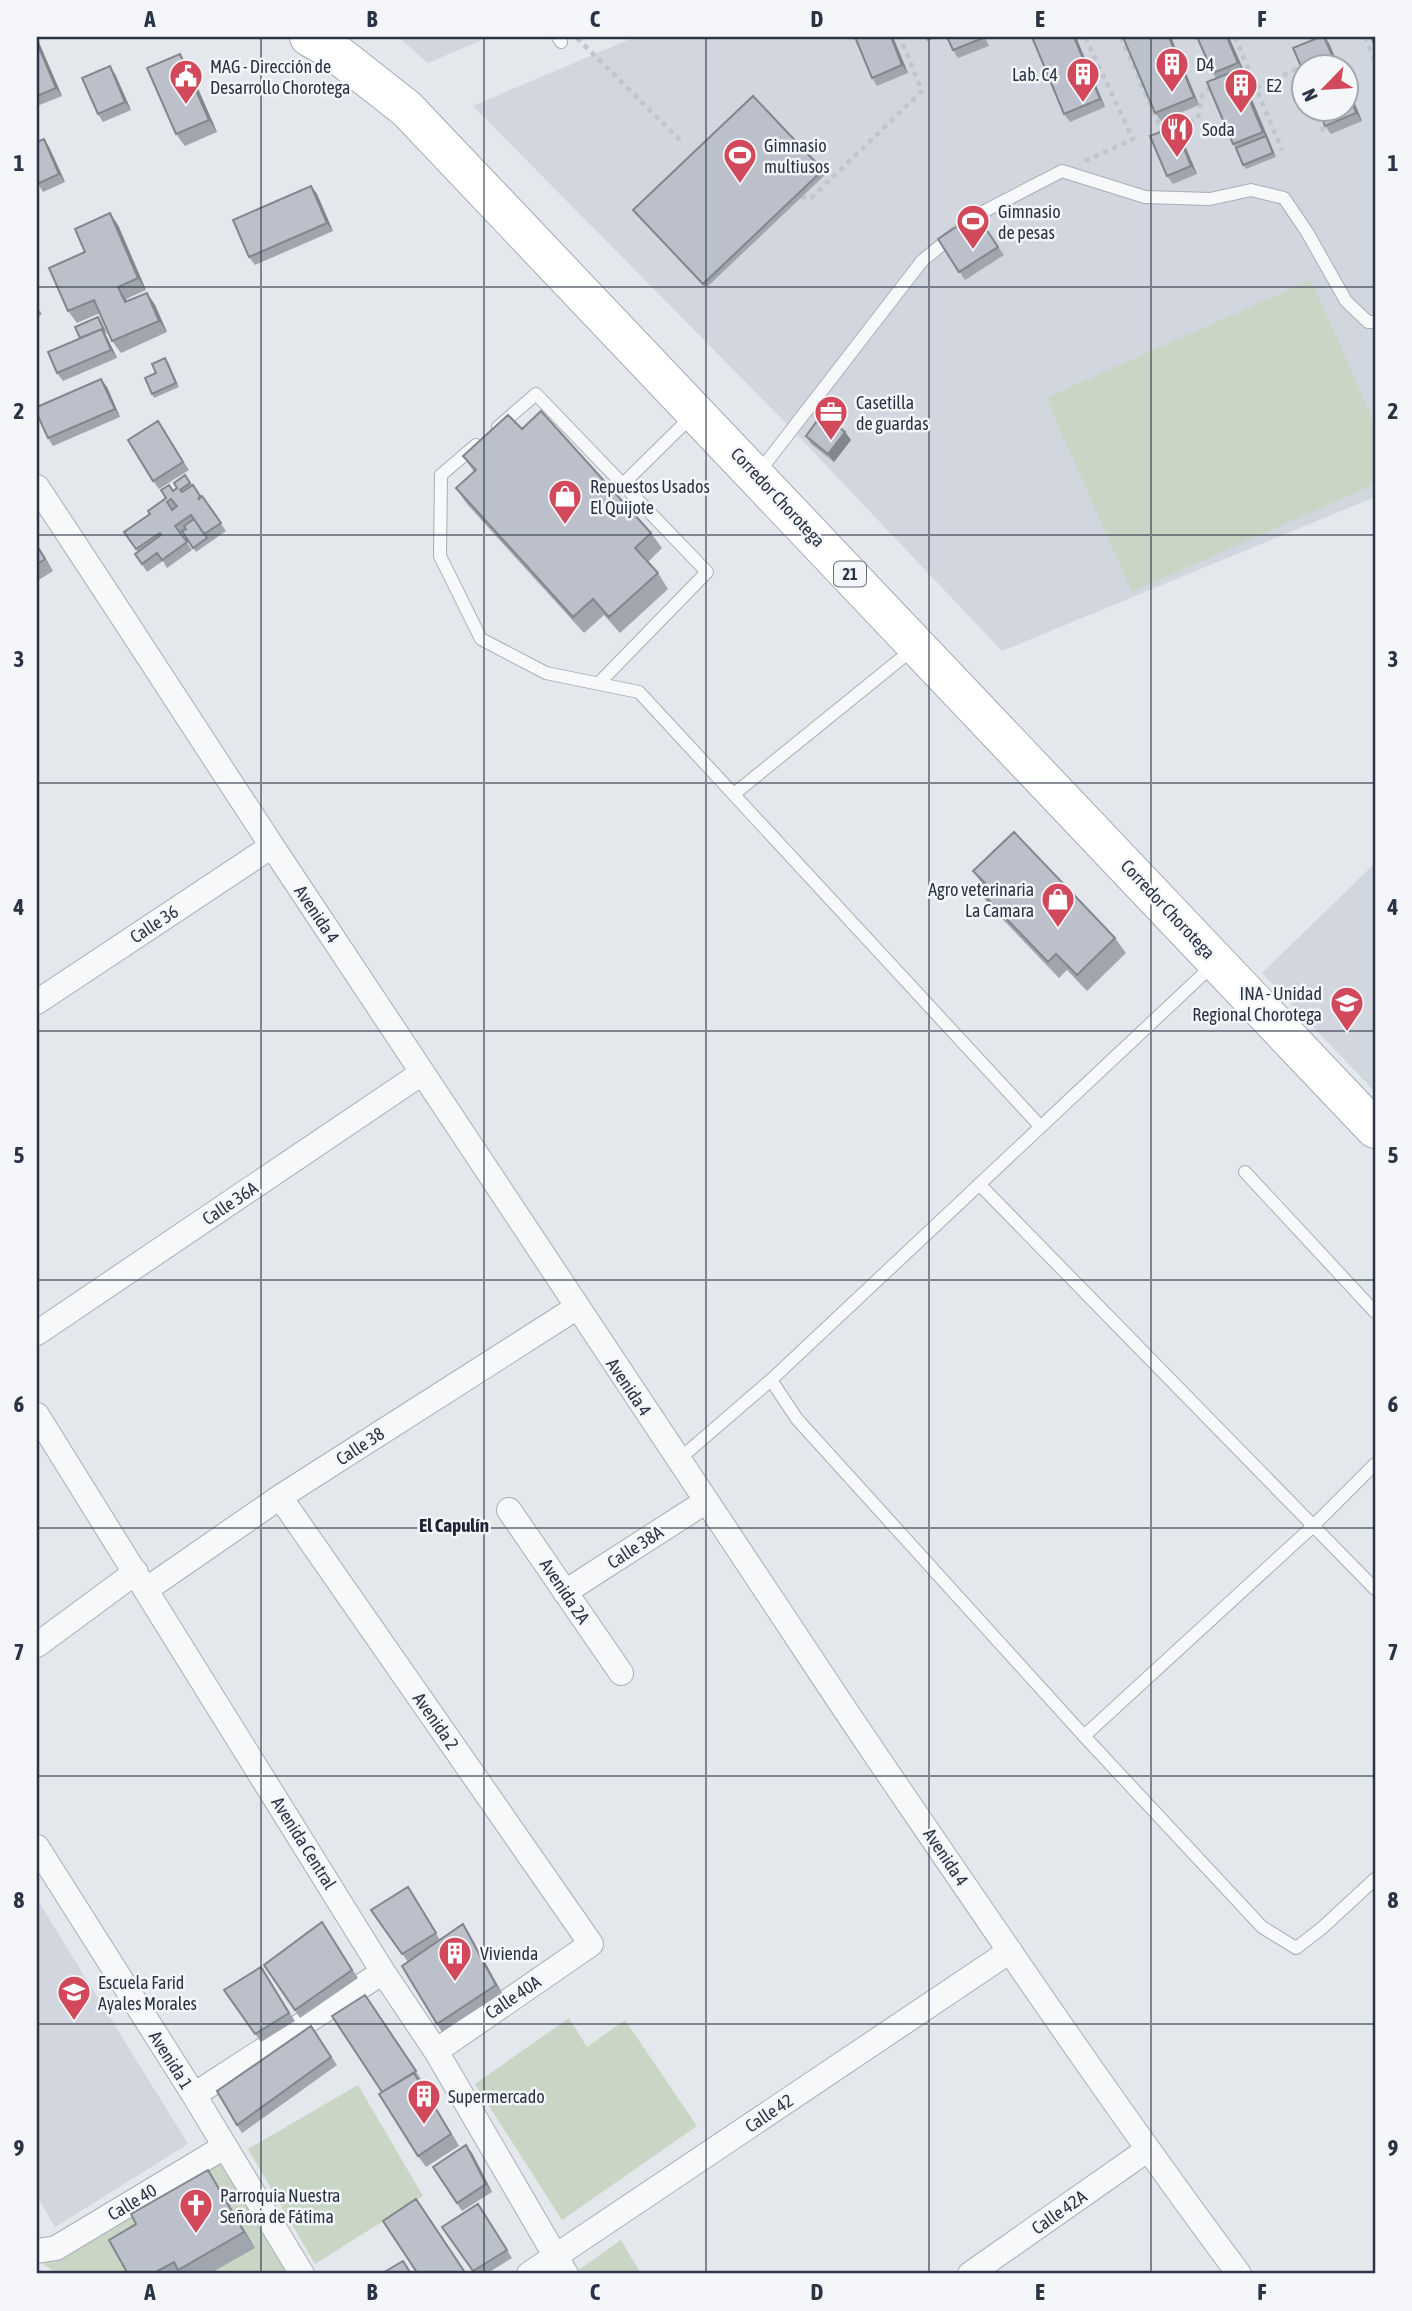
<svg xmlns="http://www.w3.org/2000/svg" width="1412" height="2311" font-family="'Asap Condensed',sans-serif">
  <rect width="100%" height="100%" fill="#e4e7ec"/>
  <path fill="#d2d6de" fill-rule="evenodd" d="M398,37h91l-61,26z
    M635,37h740v460l-373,154 -217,-229 -312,-316zM1304,66h42v42h-42z
    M1375,863v229l-113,-119z
    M37,1899l151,245 -133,83 -18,-30z"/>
  <path fill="#c9d6c5" d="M1311,280l64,144v60l-243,108 -86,-194z
    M569,2018l18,29 38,-27 72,106 -135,94 -87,-136z
    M358,2085l65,111 -108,68 -67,-115z
    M221,2158l72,116h-84l45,-27 -124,27h-73l-15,-11z
    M621,2240l20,34h-68z"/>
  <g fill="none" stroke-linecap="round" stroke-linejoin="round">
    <defs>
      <path id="lane" d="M558,37l3,5
        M498,427l38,-33 171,178 -108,111
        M476,445l-35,30 -1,81 41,83 65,34 93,19 401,434
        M759,472l163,-211 57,-47 83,-43 83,26 65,2 41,-9 33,8 23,34 39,69 22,21h7
        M623,484l71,-70
        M734,794l179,-145
        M1213,965l-442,415 26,39 287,317 178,191 34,21 26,-20 53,-49
        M1245,1172l130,140
        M979,1184l396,405
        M677,1461l94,-81
        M1084,1736l228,-209 63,-63"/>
      <path id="street" d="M37,487c80,120 158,242 237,362 200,305 401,609 605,911 118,173 235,346 360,514
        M37,1002l235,-156
        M37,1333l385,-260
        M37,1415l346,557 53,79 130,223
        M280,1497l311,447 -155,107
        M509,1510l112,163
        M147,1589l133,-92 296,-189
        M565,1592l140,-90
        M37,1645l99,-73
        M37,1847l157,248 108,179
        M194,2095l189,-123
        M37,2251l19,-3 168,-101
        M529,2274l481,-323
        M970,2274l177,-124"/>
      <path id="primary" d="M309,37l23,13 75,59 968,1020"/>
    </defs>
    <use href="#lane" stroke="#a9aeb7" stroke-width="14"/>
    <use href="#street" stroke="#a9aeb7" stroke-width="26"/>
    <use href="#primary" stroke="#a3abb8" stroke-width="40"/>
    <path stroke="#c2c5cb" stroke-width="4.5" stroke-dasharray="5 5" stroke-linecap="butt" d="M1121,37l42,97
      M1235,37l47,113
      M1365,37l10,26
      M577,38l106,105
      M1256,88l40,-19 8,17
      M1314,108l10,25
      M1171,131l27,-13 5,-26 10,-5
      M1085,161l48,-22 -48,-102
      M801,197l10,1 111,-107 -22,-54"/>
    <use href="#lane" stroke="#f7f8fa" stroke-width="12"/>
    <use href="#street" stroke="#f7f8fa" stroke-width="24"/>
    <use href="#primary" stroke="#fff" stroke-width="38"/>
  </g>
  <path fill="#a1a5ae" d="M893,37l15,36 -31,13 -5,-8z
    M924,37h14l-11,4z
    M947,37h38l4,9 -31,12 -5,-8z
    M1076,37l29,70 -35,15 -6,-8z
    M1171,37l28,68 -38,16 -6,-8z
    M1197,37h32l15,34 -5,2 4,5 33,79 -30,12 -3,-4 -10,-21 -17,-66 -3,-5z
    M37,38l25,58 -25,10z
    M180,54l8,12 29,66 -32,14 -9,-12z
    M115,74l16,36 -28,12 -5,-8z
    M1346,82l16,39 -31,13 -6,-8 21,-18z
    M1180,134l17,40 -24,10 -6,-8z
    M44,139l5,8 16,35 -22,10 -6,-10z
    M823,170l3,4 -120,114 -73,-78z
    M311,186l6,8 16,37 -78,34 -6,-8z
    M976,214l28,41 -39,25 -27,-41z
    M118,225l28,65 -20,9 2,2 19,-8 8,12 12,27 -46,21 -9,-12 -12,-28 -23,10 -9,-12 17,-59z
    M37,307l5,7 -5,4z
    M98,317l3,4 6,13h-2l12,24 -54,23 -6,-8z
    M168,362l11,25 -25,11 -2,-4 4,-21z
    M107,387l13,30 -67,29 -5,-8z
    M158,421l31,49 -30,19 -6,-8z
    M522,429l129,104 11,15 -14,14 10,11 10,16 -48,44 -16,-18 -20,18 -117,-129 -11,-16 18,-16 -11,-16z
    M845,432l6,8 -17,22 -23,-18 -5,-8z
    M185,475l16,22 1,-1 24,35 -30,21 -13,-20 -2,2 11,16 -25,18 -4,-7 -16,11 -12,-18 3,-2 -14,-20 26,-18 27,-26z
    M37,544l16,27 -16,10z
    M973,871l142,67 11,15 -39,38 -20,-21 -8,8 -70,-73 -11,-16 5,-4z
    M413,1895l27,45 23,-16 5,8 34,61 -60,39 -5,-8 -29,-62 -37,-52z
    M322,1922l36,56 -58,40 -36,-53z
    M261,1967l34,54 -34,21 -37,-52z
    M365,1995l56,84 -2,1 40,66 -33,21 -8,-11z
    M311,2026l26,39 -95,68 -5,-8z
    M466,2145l6,8 20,39 -30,19 -29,-44z
    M218,2186l37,62 -46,26h-81z
    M478,2204l34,54 -26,16h-11l-33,-47z"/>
  <path fill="#83868d" d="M891,37h2l15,36 -6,-8z
    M1074,37h2l29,70 -5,-8z
    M1169,37h2l28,68 -5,-8z
    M1227,37h2l15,34 -6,-8z
    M1325,37l4,6 10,23h-2z
    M37,38l25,58 -6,-8 -19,-45z
    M180,54l8,12 29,66 -8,-12z
    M110,66l5,8 16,36 -6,-8z
    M1237,70l6,8 33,79 -13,-25z
    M1346,82l16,39 -6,-8 -10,-26z
    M1175,126l5,8 17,40 -6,-8z
    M44,139l5,8 16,35 -6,-8z
    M311,186l6,8 16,37 -6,-8z
    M110,213l8,12 28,65 -8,-12z
    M118,287l8,12 7,15 -8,-12z
    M147,293l8,12 12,27 -8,-11z
    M102,329l5,8 10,21 -6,-8z
    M101,379l6,8 13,30 -5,-8z
    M845,432l6,8 -17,22 -6,-8z
    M37,544l16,27 -16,-25z
    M463,1924l5,8 34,61 -6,-8z
    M414,2073l8,12 37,61 -8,-12z
    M466,2145l6,8 20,39 -6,-8z
    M208,2170l10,16 37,62 -11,-16z"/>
  <path fill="#bbc0ca" stroke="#83868d" stroke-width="2" fill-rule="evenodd" d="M855,37h36l11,28 -30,13z
    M947,37h36v1l-30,12z
    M1032,37h42l26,62 -36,15z
    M1123,37h46l25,60 -39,16z
    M1197,37h30l11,26 -25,10z
    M1320,37h4l13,29h-33v7l-11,-25z
    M1371,37h4v9z
    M37,43l19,45 -19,8z
    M180,54l29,66 -33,14 -29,-66z
    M110,66l15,36 -27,12 -16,-36z
    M1237,70l26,62 -30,12 -26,-62z
    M1346,87l10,26 -31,13 -7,-18h28z
    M753,96l70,74 -120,114 -70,-74z
    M1175,126l16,40 -24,10 -17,-40z
    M1266,136l7,17 -30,12 -7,-17z
    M44,139l15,35 -22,10v-42z
    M311,186l16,37 -78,34 -16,-37z
    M110,213l28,65 -20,9 7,15 22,-9 12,28 -47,20 -18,-41 -26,11 -19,-43 36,-16 -10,-23z
    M976,214l22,33 -39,25 -21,-33z
    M98,317l6,13h-2v-1l-22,9 -5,-11z
    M102,329l9,21 -54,23 -9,-21z
    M165,358l11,25 -24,11 -7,-16 11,-5 -4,-9z
    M101,379l14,30 -67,29 -11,-24v-7z
    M541,411l110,122 -16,15 23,25 -49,44 -16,-18 -20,18 -117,-129 20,-18 -13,-14 45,-41 14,14z
    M822,414l23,18 -17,22 -22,-18z
    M158,421l25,41 -30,19 -25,-41z
    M185,475l5,8 -10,7 2,2 11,-7 7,11 -2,4 4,-4 19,27 -17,11 -13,-19 -16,11 12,16 -25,18 -5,-7 -15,11 -7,-10 26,-19 -1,-2 -24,16 -12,-17 26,-18 -2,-3 18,-13 -5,-8 8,-5 4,6 4,-3 -3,-5zM171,499l6,7 -5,4 -5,-8z
    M194,519l13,19 -14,10 -11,-17 4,-2 -2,-3z
    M37,546l8,13 -8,5z
    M1014,832l101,106 -38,37 -21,-21 -8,8 -70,-73 7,-6 -12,-12z
    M408,1887l28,46 -34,21 -31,-44z
    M322,1922l30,48 -57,40 -31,-45z
    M463,1924l33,61 -59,39 -35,-58z
    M261,1967l28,46 -34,21 -31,-44z
    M365,1995l51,76 -34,21 -50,-76z
    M311,2026l20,31 -94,68 -20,-34z
    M414,2073l37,61 -33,22 -39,-62z
    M466,2145l20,39 -29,19 -24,-36z
    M208,2170l36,62 -66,38 -4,-8 -22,12h-24l-19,-34 27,-16 -5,-10z
    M416,2199l50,75h-48l-35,-53z
    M478,2204l29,46 -34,21 -31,-44z
    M403,2261l8,13h-30z"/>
  <path fill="none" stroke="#2b3445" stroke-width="2" stroke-opacity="0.55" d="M261,37v2237M484,37v2237M706,37v2237M929,37v2237M1151,37v2237M37,287h1338M37,535h1338M37,783h1338M37,1031h1338M37,1280h1338M37,1528h1338M37,1776h1338M37,2024h1338"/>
  <defs>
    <symbol id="building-pin" viewBox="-11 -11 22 30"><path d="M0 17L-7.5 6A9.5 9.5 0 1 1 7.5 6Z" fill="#d1495b" stroke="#f4f6f9"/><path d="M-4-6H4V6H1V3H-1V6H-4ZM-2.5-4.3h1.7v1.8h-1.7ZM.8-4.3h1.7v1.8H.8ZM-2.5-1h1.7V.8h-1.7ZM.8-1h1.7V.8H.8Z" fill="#fff"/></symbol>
    <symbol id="civic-pin" viewBox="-11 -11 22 30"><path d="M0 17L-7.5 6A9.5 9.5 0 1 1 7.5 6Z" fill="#d1495b" stroke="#f4f6f9"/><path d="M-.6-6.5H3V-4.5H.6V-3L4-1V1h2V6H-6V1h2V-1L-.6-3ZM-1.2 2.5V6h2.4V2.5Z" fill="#fff"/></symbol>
    <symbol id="restaurant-pin" viewBox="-11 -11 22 30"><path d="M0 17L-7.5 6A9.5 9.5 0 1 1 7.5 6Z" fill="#d1495b" stroke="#f4f6f9"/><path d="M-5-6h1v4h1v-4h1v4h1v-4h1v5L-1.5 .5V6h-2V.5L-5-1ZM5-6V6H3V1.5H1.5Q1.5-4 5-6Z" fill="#fff"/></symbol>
    <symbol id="stadium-pin" viewBox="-11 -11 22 30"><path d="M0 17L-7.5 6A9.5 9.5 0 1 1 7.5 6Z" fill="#d1495b" stroke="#f4f6f9"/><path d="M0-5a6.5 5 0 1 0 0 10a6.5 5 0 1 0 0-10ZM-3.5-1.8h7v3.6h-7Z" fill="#fff"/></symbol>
    <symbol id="office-pin" viewBox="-11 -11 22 30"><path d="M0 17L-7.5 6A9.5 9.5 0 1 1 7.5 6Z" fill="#d1495b" stroke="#f4f6f9"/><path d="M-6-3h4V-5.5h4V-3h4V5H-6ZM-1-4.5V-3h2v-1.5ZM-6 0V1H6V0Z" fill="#fff"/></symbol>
    <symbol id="shop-pin" viewBox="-11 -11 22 30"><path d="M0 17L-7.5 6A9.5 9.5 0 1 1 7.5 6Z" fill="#d1495b" stroke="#f4f6f9"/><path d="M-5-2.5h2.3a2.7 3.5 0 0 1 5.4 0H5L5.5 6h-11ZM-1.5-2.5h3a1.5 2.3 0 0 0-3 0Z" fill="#fff"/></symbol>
    <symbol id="university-pin" viewBox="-11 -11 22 30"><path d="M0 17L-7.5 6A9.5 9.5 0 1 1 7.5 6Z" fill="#d1495b" stroke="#f4f6f9"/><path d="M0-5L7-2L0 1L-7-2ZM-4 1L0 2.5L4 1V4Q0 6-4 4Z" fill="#fff"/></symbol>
    <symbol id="school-pin" viewBox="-11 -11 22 30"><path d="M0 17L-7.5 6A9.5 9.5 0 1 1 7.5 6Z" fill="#d1495b" stroke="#f4f6f9"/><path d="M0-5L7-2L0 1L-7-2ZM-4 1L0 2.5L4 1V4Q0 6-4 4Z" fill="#fff"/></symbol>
    <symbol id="church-pin" viewBox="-11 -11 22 30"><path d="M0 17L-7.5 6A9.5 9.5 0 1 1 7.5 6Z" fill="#d1495b" stroke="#f4f6f9"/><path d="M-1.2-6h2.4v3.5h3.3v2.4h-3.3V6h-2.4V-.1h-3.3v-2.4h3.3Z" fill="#fff"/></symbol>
  </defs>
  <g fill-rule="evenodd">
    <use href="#building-pin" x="1153" y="45" width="38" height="52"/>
    <use href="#building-pin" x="1064" y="55" width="38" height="52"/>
    <use href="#civic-pin" x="167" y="57" width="38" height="52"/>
    <use href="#building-pin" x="1222" y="66" width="38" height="52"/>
    <use href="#restaurant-pin" x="1158" y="110" width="38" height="52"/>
    <use href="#stadium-pin" x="721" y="136" width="38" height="52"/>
    <use href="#stadium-pin" x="954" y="202" width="38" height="52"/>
    <use href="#office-pin" x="812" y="393" width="38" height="52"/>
    <use href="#shop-pin" x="546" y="477" width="38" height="52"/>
    <use href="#shop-pin" x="1039" y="880" width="38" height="52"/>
    <use href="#university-pin" x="1328" y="984" width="38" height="52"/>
    <use href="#building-pin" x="436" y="1934" width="38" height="52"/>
    <use href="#school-pin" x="55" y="1973" width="38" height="52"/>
    <use href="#building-pin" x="405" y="2077" width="38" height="52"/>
    <use href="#church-pin" x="177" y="2186" width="38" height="52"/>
  </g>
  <g text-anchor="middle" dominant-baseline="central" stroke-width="5" stroke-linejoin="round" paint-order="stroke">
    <rect fill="#f4f6f9" stroke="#676e7b" stroke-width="2" x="834" y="561.5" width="32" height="25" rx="5"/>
    <g font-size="16" font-weight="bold" fill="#2b3445">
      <text x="850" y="574">21</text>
    </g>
    <g font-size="18" fill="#2b3445" stroke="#f4f6f9" text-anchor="start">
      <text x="1196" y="64">D4</text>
      <text x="210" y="66">MAG - Dirección de<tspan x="210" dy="21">Desarrollo Chorotega</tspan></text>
      <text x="1058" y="74" text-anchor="end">Lab. C4</text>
      <text x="1266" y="85">E2</text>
      <text x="1202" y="129">Soda</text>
      <text x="764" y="145">Gimnasio<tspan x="764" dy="21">multiusos</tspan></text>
      <text x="998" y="211">Gimnasio<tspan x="998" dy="21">de pesas</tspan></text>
      <text x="856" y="402">Casetilla<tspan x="856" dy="21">de guardas</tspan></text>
      <text x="590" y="486">Repuestos Usados<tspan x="590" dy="21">El Quijote</tspan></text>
      <text x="1034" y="889" text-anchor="end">Agro veterinaria<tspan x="1034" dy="21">La Camara</tspan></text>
      <text x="1322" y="993" text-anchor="end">INA - Unidad<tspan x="1322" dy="21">Regional Chorotega</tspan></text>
      <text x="480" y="1953">Vivienda</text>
      <text x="98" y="1982">Escuela Farid<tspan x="98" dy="21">Ayales Morales</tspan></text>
      <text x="448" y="2096">Supermercado</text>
      <text x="220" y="2195">Parroquia Nuestra<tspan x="220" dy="21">Señora de Fátima</tspan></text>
    </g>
    <g font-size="18" fill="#2b3445" stroke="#f4f6f9">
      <text transform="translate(778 497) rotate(47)">Corredor Chorotega</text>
      <text transform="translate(1168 909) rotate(47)">Corredor Chorotega</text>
      <text transform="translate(317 914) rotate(56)">Avenida 4</text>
      <text transform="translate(154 924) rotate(-33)">Calle 36</text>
      <text transform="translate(230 1203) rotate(-34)">Calle 36A</text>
      <text transform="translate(629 1387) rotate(56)">Avenida 4</text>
      <text transform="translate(360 1446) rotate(-33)">Calle 38</text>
      <text transform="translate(635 1547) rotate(-33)">Calle 38A</text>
      <text transform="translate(565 1591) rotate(56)">Avenida 2A</text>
      <text transform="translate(436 1721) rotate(55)">Avenida 2</text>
      <text transform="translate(304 1843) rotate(58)">Avenida Central</text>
      <text transform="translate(946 1857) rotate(56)">Avenida 4</text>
      <text transform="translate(513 1997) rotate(-34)">Calle 40A</text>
      <text transform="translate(171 2060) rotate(58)">Avenida 1</text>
      <text transform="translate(769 2113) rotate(-34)">Calle 42</text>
      <text transform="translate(132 2202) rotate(-31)">Calle 40</text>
      <text transform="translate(1059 2212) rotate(-35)">Calle 42A</text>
    </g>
    <g font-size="19" font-weight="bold" fill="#1d2536" stroke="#f4f6f9">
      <text x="454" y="1525">El Capulín</text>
    </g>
  </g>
  <rect width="1412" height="2311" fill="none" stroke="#f4f6f9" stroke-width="77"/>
  <g transform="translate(1325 88) rotate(245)"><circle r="33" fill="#f4f6f9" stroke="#a4a8b1" stroke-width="2"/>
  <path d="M0-5L12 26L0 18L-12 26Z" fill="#d1495b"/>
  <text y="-10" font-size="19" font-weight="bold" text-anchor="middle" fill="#2b3445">N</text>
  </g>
  <rect x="38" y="38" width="1336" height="2234" fill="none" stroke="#2b3445" stroke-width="2.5"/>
  <g font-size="23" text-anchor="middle" font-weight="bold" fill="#2b3445">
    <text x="150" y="27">A</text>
    <text x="372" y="27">B</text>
    <text x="595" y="27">C</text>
    <text x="817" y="27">D</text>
    <text x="1040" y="27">E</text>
    <text x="1262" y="27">F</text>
    <text x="19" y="171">1</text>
    <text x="1393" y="171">1</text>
    <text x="19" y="419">2</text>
    <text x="1393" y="419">2</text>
    <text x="19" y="667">3</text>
    <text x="1393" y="667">3</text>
    <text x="19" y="915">4</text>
    <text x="1393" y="915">4</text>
    <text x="19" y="1163">5</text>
    <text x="1393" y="1163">5</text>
    <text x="19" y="1412">6</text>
    <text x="1393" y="1412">6</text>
    <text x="19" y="1660">7</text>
    <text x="1393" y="1660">7</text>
    <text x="19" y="1908">8</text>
    <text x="1393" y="1908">8</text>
    <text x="19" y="2156">9</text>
    <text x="1393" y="2156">9</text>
    <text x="150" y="2300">A</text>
    <text x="372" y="2300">B</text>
    <text x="595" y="2300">C</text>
    <text x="817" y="2300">D</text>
    <text x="1040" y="2300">E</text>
    <text x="1262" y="2300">F</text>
  </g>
</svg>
